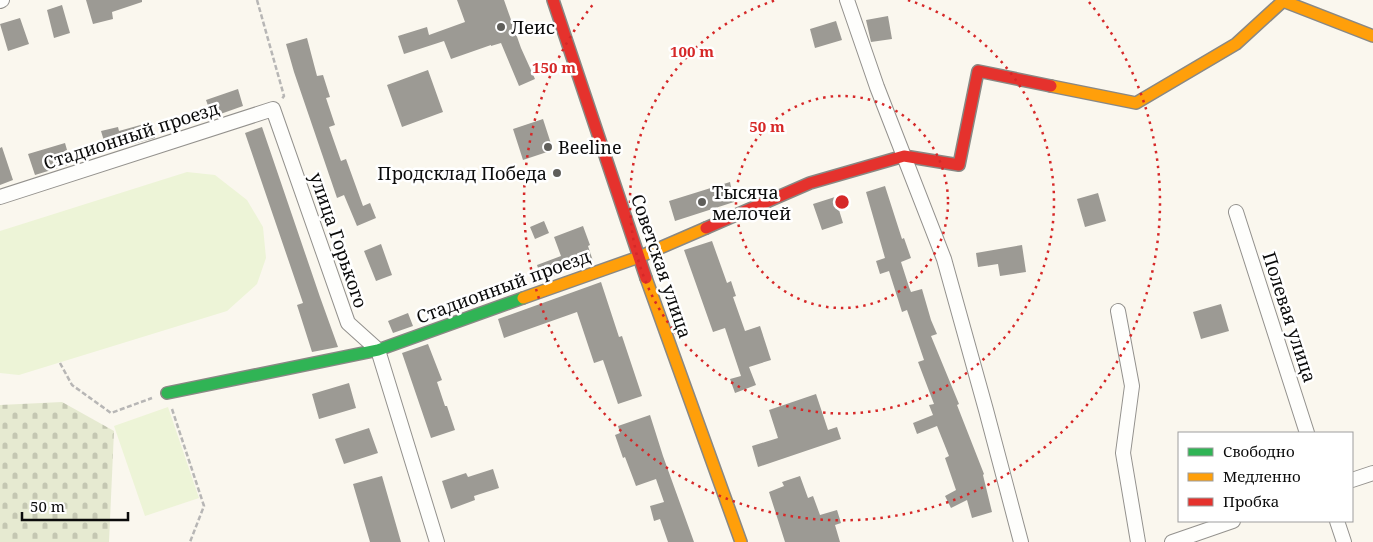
<svg xmlns="http://www.w3.org/2000/svg" width="1373" height="542" font-family="'Noto Serif',serif">
  <defs>
    <pattern id="cemetery-stones" width="16" height="16" patternUnits="userSpaceOnUse" patternTransform="scale(1.25)"><rect width="16" height="16" fill="#e6ead1"/><path d="M2 7V4a2 2 0 0 1 4 0v3zM10 15v-3a2 2 0 0 1 4 0v3z" fill="#c4c7b2"/></pattern>
  </defs>
  <rect width="100%" height="100%" fill="#faf7ee"/>
  <path fill="url(#cemetery-stones)" d="M62,402l52,29 -5,111h-109v-137z"/>
  <path fill="#edf4d7" d="M187,172l28,3 32,25 16,27 3,31 -9,26 -30,27 -208,64 -19,-2v-142z
    M168,407l31,91 -54,18 -31,-90z"/>
  <path fill="#9c9a94" d="M86,0h56v2l-30,10 1,7 -20,5z
    M457,0h47l17,48 14,31 -16,7 -18,-43 -10,3v-1l-40,14 -7,-18 -40,13 -6,-18 29,-9 2,8 36,-13z
    M62,5l8,28 -16,5 -7,-28z
    M888,16l4,23 -21,3 -5,-22z
    M20,18l9,26 -21,7 -8,-27z
    M836,21l6,19 -27,8 -5,-19z
    M307,38l10,38 6,-1 7,22 -4,1 9,27 -6,2 12,34 5,-2 17,47 7,-3 6,15 -19,8 -13,-31 -7,3 -43,-126 -8,-28z
    M428,70l15,42 -41,15 -15,-42z
    M238,89l5,17 -31,11 -6,-17z
    M543,119l10,31 -30,10 -10,-31z
    M151,122l4,16 -48,13 -6,-20 17,-4 1,4z
    M262,127l58,170 18,50 -26,5 -15,-47 6,-2 -58,-170z
    M65,143l6,21 -36,11 -7,-21z
    M2,147l11,33 -13,5v-37z
    M730,182l4,20 -59,19 -6,-20z
    M885,186l17,53 2,-1 7,20 -10,4 8,25 2,5 11,-3 9,31 6,14 -6,2 28,68 -2,1 27,69 -1,1 9,37 -20,6 -5,-18 -16,8 -6,-12 11,-6 -11,-32 4,-2 -12,-30 -20,8 -4,-11 20,-8 -4,-10 5,-1 -16,-42 6,-2 -17,-50 -5,2 -13,-41 -9,3 -4,-13 9,-3 -19,-66z
    M1098,193l8,28 -21,6 -8,-28z
    M835,197l8,26 -21,7 -9,-26z
    M544,221l5,12 -14,6 -5,-12z
    M583,226l7,19 -2,1 5,15 -51,19 -5,-15 24,-9 -7,-19z
    M712,241l15,42 4,-2 5,15 -3,1 12,34 15,-5 11,34 -22,7 7,18 -21,8 -5,-14 11,-3 -16,-48 -12,4 -29,-82z
    M381,244l11,31 -16,6 -12,-30z
    M1022,245l4,27 -26,4 -2,-12 -20,3 -2,-14z
    M601,282l18,55 3,-1 20,60 -24,8 -15,-44 -9,3 -17,-51 -73,26 -6,-19z
    M1221,304l8,27 -28,8 -8,-27z
    M408,313l5,13 -20,7 -5,-12z
    M428,344l14,36 -5,2 8,24h2l8,24 -24,8 -29,-85z
    M349,383l7,25 -37,11 -7,-25z
    M816,394l12,36 9,-3 4,12 -83,28 -6,-21 26,-8 -9,-28z
    M650,415l13,41 31,86h-26l-8,-23 -6,2 -4,-15 14,-4 -8,-23 -20,7 -11,-29 -2,1 -8,-23 5,-2 -2,-7z
    M369,428l9,25 -34,11 -9,-25z
    M493,469l6,19 -25,8 1,4 -24,9 -9,-28 24,-8 2,4z
    M382,476l19,66h-31l-17,-58z
    M800,476l8,22 5,-2 7,19 17,-5 4,13 -6,2 5,17h-55l-16,-50 15,-6 -2,-4z"/>
  <g fill="none" stroke-linecap="round" stroke-linejoin="round">
    <defs>
      <path id="street" d="M847,0l30,87 67,172 42,151 35,132
        M0,1l2,-1
        M0,197l273,-88 75,214 30,27 59,192
        M1236,212l71,221
        M1118,311l14,75 -9,67 15,89
        M1352,480l21,-7
        M1337,521l7,21
        M1172,542l61,-21"/>
      <path id="fast" d="M167,393l211,-43 145,-52"/>
      <path id="slow" d="M1051,86l85,17 100,-59 47,-43 90,35
        M646,278l95,264
        M523,298l116,-41 67,-29"/>
      <path id="jam" d="M553,0l93,278
        M706,228l104,-45 94,-27 55,9 19,-94 73,15"/>
    </defs>
    <use href="#street" stroke="#93918d" stroke-width="16"/>
    <use href="#fast" stroke="#898884" stroke-width="14"/>
    <use href="#slow" stroke="#898884" stroke-width="14"/>
    <use href="#jam" stroke="#898884" stroke-width="14"/>
    <path stroke="#b7b6b5" stroke-width="2.5" stroke-dasharray="5 2.5" stroke-linecap="butt" d="M257,0l27,96 -3,4
      M60,363l12,22 39,28 41,-15
      M172,409l32,97 -14,36"/>
    <use href="#street" stroke="#fefefc" stroke-width="14"/>
    <use href="#fast" stroke="#30b455" stroke-width="11"/>
    <use href="#slow" stroke="#ff9f0a" stroke-width="11"/>
    <use href="#jam" stroke="#e5322d" stroke-width="11"/>
  </g>
  <g fill="none" stroke="#d62828" stroke-width="2.5" stroke-dasharray="2.5 5">
    <circle cx="842" cy="202" r="106"/>
    <path d="M908 0A212 212 0 1 1 776 0"/>
    <path d="M1089 2A318 318 0 1 1 595 2"/>
  </g>
  <g fill="#5f5e5a" stroke="#fff" stroke-width="2">
    <circle cx="501" cy="27" r="5"/>
    <circle cx="548" cy="147" r="5"/>
    <circle cx="557" cy="173" r="5"/>
    <circle cx="702" cy="202" r="5"/>
  </g>
  <g text-anchor="middle" dominant-baseline="central" stroke-width="5" stroke-linejoin="round" paint-order="stroke">
    <g font-size="18" fill="#0b0b0b" stroke="#fff" text-anchor="start">
      <text x="511" y="27">Леис</text>
      <text x="558" y="147">Beeline</text>
      <text x="547" y="173" text-anchor="end">Продсклад Победа</text>
      <text x="712" y="192">Тысяча<tspan x="712" dy="21">мелочей</tspan></text>
    </g>
    <g font-size="18" fill="#0b0b0b" stroke="#fff">
      <text transform="translate(131 135) rotate(-18)">Стадионный проезд</text>
      <text transform="translate(339 240) rotate(71)">улица Горького</text>
      <text transform="translate(662 266) rotate(71)">Советская улица</text>
      <text transform="translate(503 286) rotate(-20)">Стадионный проезд</text>
      <text transform="translate(1290 317) rotate(72)">Полевая улица</text>
    </g>
  </g>
  <circle cx="842" cy="202" r="8" fill="#d62828" stroke="#fff" stroke-width="2.5"/>
  <g font-size="15" text-anchor="middle" font-weight="bold" fill="#d62828" stroke="#fff" stroke-width="5" stroke-linejoin="round" paint-order="stroke">
    <text x="692" y="57">100 m</text>
    <text x="554" y="73">150 m</text>
    <text x="767" y="132">50 m</text>
  </g>
  <rect x="1178" y="432" width="175" height="90" fill="#ffffff" stroke="#9d9d9d"/>
  <rect x="1188" y="448" width="25" height="8" fill="#30b455" stroke="#9d9d9d"/>
  <text x="1223" y="457" font-size="15" fill="#0b0b0b">Свободно</text>
  <rect x="1188" y="473" width="25" height="8" fill="#ff9f0a" stroke="#9d9d9d"/>
  <text x="1223" y="482" font-size="15" fill="#0b0b0b">Медленно</text>
  <rect x="1188" y="498" width="25" height="8" fill="#e5322d" stroke="#9d9d9d"/>
  <text x="1223" y="507" font-size="15" fill="#0b0b0b">Пробка</text>
  <path d="M22 512v8h106v-8" fill="none" stroke="#0b0b0b" stroke-width="2.5"/>
  <text x="30" y="512" font-size="15" fill="#0b0b0b" stroke="#ffffff" stroke-width="4" paint-order="stroke">50 m</text>
</svg>
